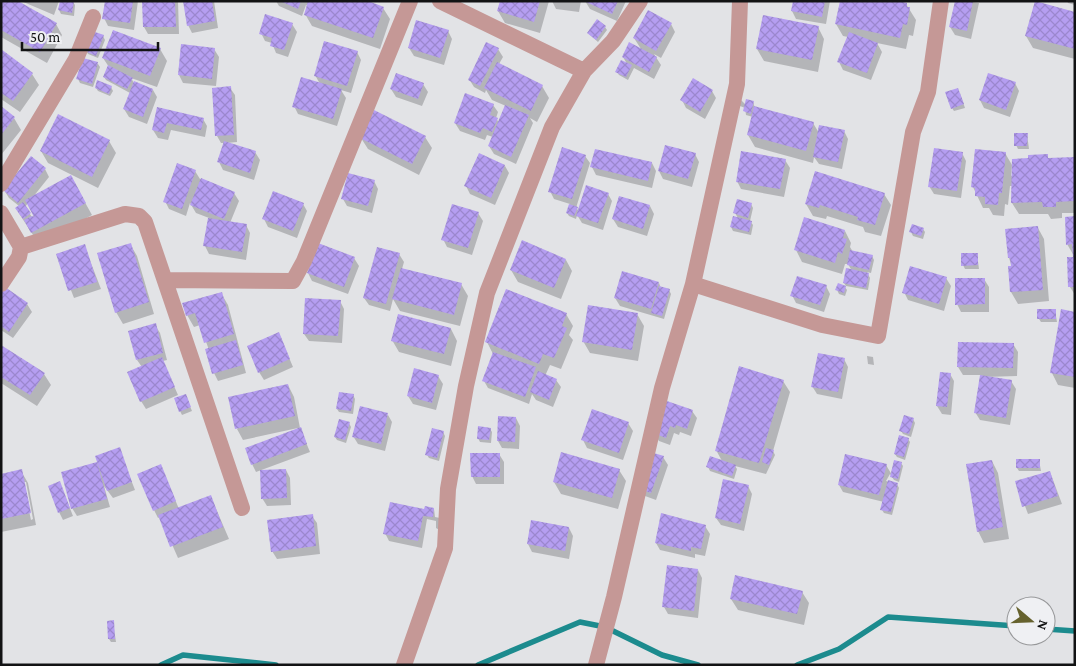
<svg xmlns="http://www.w3.org/2000/svg" width="1076" height="666" font-family="'Crimson Pro',serif">
	<defs>
		<pattern id="building-cross-hatch" width="8" height="8" patternUnits="userSpaceOnUse" patternTransform="scale(1.25)"><rect width="8" height="8" fill="#b59ef1"/><path d="M0 0l8 8M0 8l8-8" fill="none" stroke="#9b87ce"/></pattern>
	</defs>
	<rect width="100%" height="100%" fill="#e2e3e6"/>
	<path fill="#0003" fill-rule="evenodd" d="M 1,1 L 56,24 L 62,35 L 47,63 L 1,37 Z
		M 21,1 L 59,1 L 54,15 Z
		M 106,1 L 138,1 L 134,30 L 108,26 L 104,18 Z
		M 144,1 L 178,1 L 179,34 L 148,34 L 144,27 Z
		M 184,1 L 214,1 L 218,28 L 192,33 L 188,25 Z
		M 276,1 L 364,1 L 383,8 L 390,19 L 380,49 L 312,26 L 305,14 L 308,6 L 306,5 L 302,16 L 279,6 Z
		M 501,1 L 549,1 L 540,33 L 505,23 L 498,11 Z
		M 552,1 L 581,1 L 579,12 L 556,9 Z
		M 585,1 L 626,1 L 617,21 L 590,9 Z
		M 794,1 L 830,1 L 826,24 L 796,19 L 792,11 Z
		M 956,1 L 979,3 L 971,39 L 955,35 L 950,27 Z
		M 1067,1 L 1075,1 L 1075,5 L 1068,3 Z
		M 73,2 L 75,5 L 74,16 L 61,14 L 59,10 Z
		M 906,4 L 916,20 L 913,36 L 909,35 L 906,49 L 877,43 L 882,52 L 871,80 L 843,70 L 839,62 L 848,37 L 843,36 L 836,24 Z
		M 1075,13 L 1075,59 L 1033,48 L 1026,36 Z
		M 292,24 L 297,32 L 288,57 L 276,53 L 272,43 L 265,41 L 261,33 Z
		M 671,24 L 675,32 L 661,58 L 654,54 L 661,65 L 654,79 L 634,68 L 628,80 L 619,75 L 617,72 L 627,64 L 623,57 L 641,49 L 634,38 Z
		M 605,27 L 607,30 L 598,42 L 588,33 Z
		M 818,27 L 824,39 L 818,72 L 764,61 L 757,49 Z
		M 448,31 L 452,39 L 444,65 L 414,56 L 409,48 Z
		M 103,36 L 105,40 L 98,58 L 88,54 L 86,51 Z
		M 160,49 L 167,61 L 157,87 L 131,78 L 134,83 L 153,90 L 157,97 L 147,124 L 129,117 L 124,109 L 130,93 L 106,80 L 104,77 L 109,67 L 103,58 Z
		M 214,49 L 219,57 L 216,86 L 183,83 L 179,75 Z
		M 498,49 L 503,57 L 499,64 L 542,86 L 549,98 L 537,122 L 530,118 L 533,123 L 516,164 L 494,154 L 489,146 L 493,137 L 487,135 L 485,140 L 460,131 L 455,123 L 493,105 L 498,112 L 496,118 L 499,123 L 506,106 L 492,100 L 486,90 L 485,93 L 474,87 L 469,79 Z
		M 1,51 L 32,74 L 39,85 L 20,112 L 1,99 Z
		M 357,52 L 361,60 L 351,93 L 341,90 L 346,98 L 337,126 L 298,114 L 294,106 L 320,84 L 315,75 Z
		M 84,59 L 98,64 L 100,67 L 93,87 L 80,83 L 78,79 Z
		M 1015,83 L 1019,91 L 1010,117 L 984,108 L 980,100 Z
		M 423,84 L 428,92 L 422,106 L 396,97 L 391,89 Z
		M 111,87 L 113,91 L 110,96 L 98,91 L 96,88 Z
		M 230,88 L 235,95 L 237,142 L 227,143 L 255,152 L 260,160 L 254,180 L 223,170 L 219,162 L 225,143 L 221,143 L 217,136 Z
		M 712,91 L 716,98 L 705,119 L 686,108 L 682,100 Z
		M 960,93 L 965,108 L 954,111 L 952,108 Z
		M 740,99 L 746,105 L 753,102 L 755,108 L 813,123 L 819,133 L 844,131 L 848,139 L 842,169 L 819,164 L 814,157 L 813,163 L 755,147 L 748,135 L 753,117 L 746,115 L 745,108 L 740,106 Z
		M 1,108 L 14,118 L 21,130 L 1,155 Z
		M 158,109 L 203,119 L 207,126 L 205,137 L 171,130 L 168,140 L 158,138 L 153,130 Z
		M 1027,134 L 1029,149 L 1018,149 L 1016,145 Z
		M 425,137 L 432,148 L 419,175 L 368,149 L 361,138 Z
		M 109,141 L 116,153 L 98,188 L 48,163 L 41,151 Z
		M 962,153 L 966,161 L 961,198 L 934,194 L 929,186 Z
		M 1005,153 L 1012,165 L 1011,176 L 1047,156 L 1049,159 L 1075,158 L 1075,213 L 1062,213 L 1062,218 L 1051,219 L 1048,214 L 1019,214 L 1012,203 L 1012,186 L 1010,186 L 1008,205 L 1005,204 L 1004,216 L 993,215 L 989,208 L 983,208 L 973,187 Z
		M 695,154 L 699,162 L 692,187 L 663,179 L 659,171 Z
		M 585,156 L 590,163 L 576,208 L 579,211 L 608,194 L 612,201 L 603,230 L 582,223 L 577,215 L 576,219 L 569,216 L 567,213 L 570,204 L 554,199 L 550,191 Z
		M 785,160 L 790,168 L 784,197 L 741,189 L 737,181 Z
		M 652,163 L 656,171 L 652,188 L 596,175 L 592,167 Z
		M 505,166 L 509,173 L 495,205 L 470,194 L 466,186 Z
		M 45,169 L 49,177 L 33,197 L 77,188 L 92,215 L 39,244 L 18,212 L 19,206 L 9,198 L 4,190 ZM 28,203 L 34,216 L 32,217 L 25,207 Z
		M 195,171 L 200,179 L 234,193 L 239,201 L 230,223 L 246,225 L 250,233 L 246,260 L 209,254 L 205,246 L 209,218 L 196,213 L 190,203 L 186,216 L 169,209 L 165,201 Z
		M 374,181 L 378,189 L 372,213 L 347,206 L 343,199 Z
		M 884,194 L 891,205 L 881,236 L 865,232 L 863,227 L 827,216 L 826,219 L 813,216 L 806,204 Z
		M 303,204 L 307,211 L 297,238 L 268,227 L 264,219 Z
		M 751,204 L 753,208 L 750,221 L 753,225 L 751,235 L 733,231 L 731,227 L 738,218 L 735,213 Z
		M 650,206 L 654,214 L 647,236 L 618,227 L 613,219 Z
		M 478,213 L 483,221 L 472,255 L 447,247 L 443,239 Z
		M 1075,217 L 1075,295 L 1070,287 L 1074,256 L 1067,244 Z
		M 1038,228 L 1044,239 L 1049,301 L 1018,304 L 1011,292 L 1010,267 L 1012,267 L 1009,258 L 1007,230 Z
		M 923,229 L 925,232 L 923,239 L 913,236 L 911,232 Z
		M 845,231 L 851,243 L 850,247 L 853,252 L 872,256 L 874,260 L 871,273 L 867,272 L 870,278 L 868,290 L 846,286 L 844,283 L 852,271 L 848,264 L 845,264 L 842,274 L 802,262 L 796,250 Z
		M 130,244 L 137,256 L 154,314 L 123,324 L 116,312 Z
		M 84,245 L 101,289 L 74,298 L 57,254 Z
		M 399,254 L 404,262 L 402,269 L 461,284 L 468,296 L 460,326 L 400,311 L 393,299 L 390,311 L 369,305 L 364,298 Z
		M 977,254 L 979,269 L 965,269 L 963,265 Z
		M 354,258 L 359,266 L 348,294 L 312,281 L 308,273 Z
		M 566,260 L 572,271 L 561,299 L 518,282 L 511,270 Z
		M 946,278 L 951,286 L 944,311 L 908,300 L 904,292 Z
		M 984,279 L 989,287 L 989,312 L 961,312 L 957,304 Z
		M 659,283 L 661,288 L 669,290 L 671,294 L 664,319 L 620,306 L 615,298 Z
		M 826,286 L 830,294 L 824,312 L 796,303 L 792,295 Z
		M 845,287 L 847,290 L 845,296 L 839,294 L 837,290 Z
		M 6,289 L 27,304 L 32,312 L 13,338 L 1,330 L 1,295 Z
		M 221,293 L 228,305 L 246,373 L 218,381 L 214,373 L 209,350 L 200,325 L 194,327 L 187,315 Z
		M 340,301 L 344,309 L 342,343 L 309,341 L 304,334 Z
		M 1055,310 L 1057,322 L 1041,322 L 1039,319 Z
		M 1075,313 L 1075,388 L 1058,385 L 1052,373 Z
		M 566,314 L 573,326 L 569,335 L 573,340 L 561,369 L 550,365 L 545,376 L 556,380 L 561,387 L 553,407 L 536,400 L 532,394 L 529,404 L 488,388 L 484,381 L 493,354 L 487,342 Z
		M 637,314 L 644,326 L 638,361 L 590,353 L 583,341 Z
		M 155,325 L 160,333 L 167,360 L 163,361 L 178,395 L 146,409 L 141,401 L 142,367 L 137,360 Z
		M 451,329 L 457,341 L 451,366 L 399,352 L 392,340 Z
		M 282,341 L 293,367 L 264,380 L 259,372 Z
		M 959,343 L 1013,344 L 1018,352 L 1017,376 L 985,377 L 1011,381 L 1016,389 L 1010,425 L 980,420 L 975,412 L 981,375 L 963,375 L 958,367 Z
		M 1,346 L 44,374 L 51,385 L 37,406 L 1,383 Z
		M 867,356 L 873,357 L 874,365 L 868,364 Z
		M 844,359 L 848,367 L 842,399 L 817,394 L 812,386 Z
		M 950,374 L 954,381 L 951,415 L 942,414 L 937,406 Z
		M 438,376 L 443,384 L 436,410 L 413,404 L 408,396 Z
		M 783,381 L 790,392 L 773,451 L 775,455 L 766,474 L 735,466 L 737,469 L 734,479 L 710,471 L 708,467 L 722,461 L 716,450 Z
		M 288,385 L 294,397 L 300,428 L 310,452 L 256,472 L 252,464 L 298,428 L 243,440 L 237,429 Z
		M 353,395 L 355,399 L 353,414 L 339,412 L 337,409 Z
		M 187,399 L 192,411 L 182,415 L 180,411 Z
		M 692,411 L 697,418 L 691,436 L 680,432 L 679,435 L 674,433 L 670,445 L 659,441 L 654,433 Z
		M 388,415 L 392,422 L 385,451 L 358,444 L 353,436 Z
		M 516,418 L 520,426 L 519,449 L 502,448 L 498,441 Z
		M 913,419 L 915,423 L 911,437 L 903,434 L 901,431 Z
		M 349,423 L 351,427 L 346,443 L 337,440 L 335,437 Z
		M 628,423 L 633,431 L 623,460 L 587,448 L 583,440 Z
		M 490,429 L 492,432 L 491,443 L 480,442 L 478,438 Z
		M 443,432 L 445,436 L 439,461 L 429,458 L 427,455 Z
		M 908,439 L 910,442 L 905,460 L 897,457 L 895,454 Z
		M 119,449 L 135,490 L 113,498 L 104,486 L 110,507 L 77,516 L 72,508 L 63,473 L 99,463 Z
		M 499,454 L 504,462 L 504,484 L 476,484 L 472,476 Z
		M 663,457 L 668,465 L 656,500 L 645,496 L 640,489 Z
		M 1039,460 L 1041,471 L 1019,471 L 1017,468 Z
		M 992,461 L 998,473 L 1009,539 L 984,543 L 978,531 Z
		M 901,463 L 903,466 L 899,482 L 894,480 L 890,474 L 886,481 L 897,484 L 899,488 L 892,515 L 884,513 L 882,510 L 884,502 L 843,492 L 839,485 L 886,465 L 892,475 Z
		M 286,470 L 290,478 L 291,505 L 267,506 L 262,498 Z
		M 619,470 L 626,481 L 618,509 L 561,494 L 554,482 Z
		M 21,471 L 28,483 L 36,525 L 1,532 L 1,475 ZM 23,482 L 26,482 L 33,519 L 31,520 Z
		M 1050,472 L 1062,504 L 1028,514 L 1016,482 Z
		M 164,473 L 179,509 L 211,497 L 229,539 L 178,558 L 160,517 L 158,518 L 154,510 Z
		M 60,483 L 73,516 L 63,520 L 59,512 Z
		M 748,486 L 752,494 L 744,531 L 721,525 L 716,518 Z
		M 434,509 L 435,517 L 440,518 L 441,531 L 436,528 L 436,521 L 427,519 L 422,548 L 389,541 L 385,533 L 423,510 Z
		M 312,516 L 317,523 L 320,554 L 277,559 L 272,551 Z
		M 705,526 L 710,534 L 705,556 L 695,554 L 695,558 L 660,550 L 656,543 Z
		M 569,528 L 573,536 L 569,559 L 532,552 L 528,544 Z
		M 698,570 L 702,578 L 698,618 L 668,614 L 664,607 Z
		M 802,592 L 809,603 L 804,625 L 738,610 L 731,599 Z
		M 113,622 L 116,642 L 111,642 L 109,639 Z"/>
	<g fill="none" stroke-linecap="round" stroke-linejoin="round">
		<path stroke="#1c8b8e" stroke-width="5.5" d="M 1046,629 L 1075,631
			M 161,665 L 183,655 L 276,665
			M 478,665 L 580,622 L 605,627 L 662,655 L 698,665
			M 797,665 L 839,649 L 888,617 L 1016,626"/>
	</g>
	<path fill="url(#building-cross-hatch)" d="M 1,1 L 18,1 L 57,23 L 40,52 L 1,30 Z
		M 60,1 L 74,1 L 72,13 L 58,10 Z
		M 105,1 L 133,1 L 130,23 L 102,19 Z
		M 142,1 L 175,1 L 176,27 L 143,27 Z
		M 183,1 L 212,1 L 215,21 L 187,26 Z
		M 280,1 L 301,1 L 298,9 Z
		M 308,1 L 368,1 L 384,7 L 373,38 L 304,15 Z
		M 500,1 L 540,1 L 534,22 L 497,11 Z
		M 584,1 L 618,1 L 612,14 Z
		M 793,1 L 825,1 L 822,17 L 791,11 Z
		M 840,1 L 899,1 L 907,3 L 907,7 L 910,7 L 907,25 L 903,24 L 900,38 L 835,24 Z
		M 955,1 L 973,1 L 967,31 L 949,27 Z
		M 1035,1 L 1075,12 L 1075,49 L 1025,36 Z
		M 648,10 L 672,23 L 656,51 L 633,38 Z
		M 265,14 L 293,23 L 284,50 L 270,46 L 272,38 L 259,34 Z
		M 763,15 L 819,26 L 812,60 L 756,49 Z
		M 597,19 L 606,26 L 596,40 L 587,33 Z
		M 416,20 L 449,30 L 440,58 L 408,48 Z
		M 113,30 L 161,48 L 150,76 L 102,58 Z
		M 92,31 L 104,35 L 96,56 L 85,51 Z
		M 849,32 L 878,43 L 867,73 L 837,62 Z
		M 324,41 L 358,51 L 347,86 L 314,76 Z
		M 486,42 L 499,48 L 480,86 L 468,80 Z
		M 629,42 L 657,57 L 649,72 L 622,57 Z
		M 181,44 L 215,48 L 212,79 L 178,75 Z
		M 1,49 L 33,73 L 13,101 L 1,93 Z
		M 83,58 L 98,62 L 92,84 L 76,79 Z
		M 621,60 L 632,65 L 626,77 L 615,72 Z
		M 497,62 L 543,85 L 531,111 L 484,88 Z
		M 108,65 L 133,78 L 127,89 L 103,77 Z
		M 396,73 L 424,83 L 418,99 L 390,89 Z
		M 988,73 L 1016,82 L 1006,110 L 979,100 Z
		M 301,77 L 342,89 L 333,119 L 292,107 Z
		M 693,78 L 713,90 L 700,112 L 680,100 Z
		M 97,80 L 112,86 L 109,94 L 95,88 Z
		M 134,81 L 153,89 L 143,117 L 123,109 Z
		M 231,86 L 234,135 L 215,136 L 212,88 Z
		M 958,88 L 964,104 L 951,109 L 945,92 Z
		M 465,93 L 494,104 L 490,115 L 498,118 L 492,132 L 483,128 L 480,133 L 454,123 Z
		M 746,99 L 754,101 L 751,114 L 743,111 Z
		M 505,105 L 529,115 L 511,157 L 488,146 Z
		M 1,106 L 15,117 L 1,135 Z
		M 754,106 L 814,122 L 806,151 L 747,135 Z
		M 157,107 L 204,118 L 201,130 L 167,123 L 164,133 L 152,130 Z
		M 374,110 L 426,136 L 412,164 L 360,138 Z
		M 58,114 L 110,140 L 92,177 L 40,151 Z
		M 819,125 L 845,130 L 838,162 L 813,157 Z
		M 1014,133 L 1028,133 L 1027,146 L 1014,146 Z
		M 224,141 L 256,151 L 250,173 L 217,162 Z
		M 665,145 L 696,153 L 688,179 L 658,171 Z
		M 562,147 L 586,155 L 572,199 L 548,192 Z
		M 934,148 L 963,152 L 957,191 L 928,187 Z
		M 595,149 L 652,162 L 648,181 L 590,167 Z
		M 975,149 L 1006,152 L 1002,193 L 999,193 L 998,205 L 985,204 L 985,197 L 975,196 L 975,188 L 971,187 Z
		M 741,151 L 786,159 L 780,189 L 736,182 Z
		M 479,153 L 505,165 L 491,198 L 464,186 Z
		M 1048,154 L 1048,158 L 1075,157 L 1074,201 L 1056,202 L 1056,207 L 1043,207 L 1042,202 L 1011,203 L 1012,159 L 1028,158 L 1028,155 Z
		M 31,156 L 46,168 L 18,203 L 3,190 Z
		M 177,163 L 196,170 L 182,209 L 163,202 Z
		M 815,171 L 885,193 L 875,225 L 857,220 L 858,217 L 820,205 L 819,208 L 805,204 Z
		M 348,173 L 375,180 L 368,206 L 341,199 Z
		M 71,175 L 86,203 L 31,233 L 24,220 L 32,216 L 34,217 L 25,200 Z
		M 201,178 L 235,192 L 224,219 L 190,205 Z
		M 586,185 L 609,193 L 598,223 L 576,216 Z
		M 273,191 L 304,203 L 293,231 L 262,219 Z
		M 619,196 L 650,205 L 643,229 L 612,219 Z
		M 737,199 L 752,203 L 748,218 L 733,213 Z
		M 23,202 L 31,213 L 23,219 L 15,208 Z
		M 452,204 L 479,212 L 468,248 L 441,240 Z
		M 569,204 L 578,207 L 574,216 L 566,213 Z
		M 733,216 L 752,221 L 749,232 L 730,227 Z
		M 1075,216 L 1075,287 L 1068,287 L 1067,257 L 1073,257 L 1072,244 L 1066,245 L 1065,217 Z
		M 804,217 L 845,230 L 843,238 L 847,239 L 842,254 L 838,252 L 835,263 L 794,250 Z
		M 208,218 L 247,224 L 242,252 L 203,246 Z
		M 912,224 L 924,228 L 921,236 L 909,232 Z
		M 1038,226 L 1043,290 L 1010,292 L 1008,266 L 1011,266 L 1010,258 L 1008,258 L 1005,229 Z
		M 522,240 L 566,259 L 554,288 L 510,270 Z
		M 131,243 L 149,302 L 115,313 L 97,253 Z
		M 318,243 L 355,257 L 344,287 L 307,273 Z
		M 85,244 L 97,282 L 68,291 L 56,254 Z
		M 377,247 L 400,253 L 386,304 L 363,298 Z
		M 850,250 L 873,255 L 869,270 L 847,265 Z
		M 961,253 L 978,253 L 978,265 L 961,266 Z
		M 910,266 L 947,277 L 939,304 L 902,293 Z
		M 401,268 L 462,283 L 454,315 L 392,299 Z
		M 846,268 L 869,273 L 866,288 L 843,283 Z
		M 622,271 L 659,282 L 651,309 L 614,298 Z
		M 797,276 L 827,285 L 820,305 L 790,296 Z
		M 955,278 L 985,278 L 985,304 L 955,305 Z
		M 838,283 L 846,286 L 844,293 L 835,290 Z
		M 659,286 L 670,289 L 662,316 L 651,313 Z
		M 5,287 L 28,303 L 9,332 L 1,326 L 1,293 Z
		M 506,289 L 567,313 L 562,326 L 567,328 L 554,358 L 543,354 L 539,364 L 485,342 Z
		M 222,292 L 234,334 L 204,343 L 195,313 L 186,316 L 182,303 Z
		M 305,298 L 341,300 L 338,336 L 303,334 Z
		M 588,305 L 638,313 L 632,350 L 582,342 Z
		M 1037,309 L 1056,309 L 1056,319 L 1037,319 Z
		M 1061,309 L 1075,312 L 1075,377 L 1050,373 Z
		M 398,314 L 451,328 L 444,354 L 391,341 Z
		M 156,323 L 163,353 L 136,360 L 128,331 Z
		M 279,332 L 290,359 L 258,373 L 247,346 Z
		M 236,340 L 243,365 L 212,374 L 205,349 Z
		M 958,342 L 1014,343 L 1013,368 L 957,367 Z
		M 1,345 L 45,373 L 30,395 L 1,377 Z
		M 493,352 L 536,367 L 525,397 L 482,381 Z
		M 818,353 L 845,358 L 838,392 L 811,387 Z
		M 162,357 L 175,387 L 140,402 L 127,372 Z
		M 739,366 L 784,380 L 759,463 L 715,451 Z
		M 414,368 L 439,375 L 432,403 L 407,396 Z
		M 538,371 L 557,379 L 549,400 L 530,392 Z
		M 940,372 L 951,373 L 947,407 L 936,406 Z
		M 980,375 L 1012,380 L 1006,418 L 974,413 Z
		M 288,384 L 295,416 L 235,429 L 228,397 Z
		M 339,392 L 354,394 L 351,411 L 336,409 Z
		M 186,394 L 191,407 L 179,412 L 174,398 Z
		M 664,400 L 693,410 L 687,429 L 676,425 L 675,428 L 670,426 L 666,438 L 653,433 Z
		M 360,406 L 388,413 L 381,444 L 352,437 Z
		M 592,409 L 629,422 L 619,453 L 581,440 Z
		M 904,415 L 914,418 L 909,434 L 899,431 Z
		M 498,416 L 516,417 L 515,442 L 497,441 Z
		M 339,419 L 350,422 L 345,440 L 334,437 Z
		M 478,426 L 491,428 L 489,440 L 477,439 Z
		M 301,427 L 307,444 L 251,465 L 245,448 Z
		M 432,428 L 444,431 L 437,458 L 425,455 Z
		M 899,435 L 909,438 L 904,457 L 894,454 Z
		M 120,447 L 132,482 L 107,491 L 95,456 Z
		M 766,448 L 774,450 L 769,465 L 762,462 Z
		M 561,452 L 620,469 L 612,498 L 553,482 Z
		M 650,452 L 664,456 L 651,493 L 639,489 Z
		M 470,453 L 500,453 L 500,477 L 471,477 Z
		M 845,454 L 887,464 L 879,495 L 838,485 Z
		M 710,456 L 736,465 L 732,476 L 706,467 Z
		M 1016,459 L 1040,459 L 1040,468 L 1016,468 Z
		M 894,460 L 902,462 L 898,479 L 890,477 Z
		M 992,460 L 1003,527 L 977,532 L 966,464 Z
		M 97,462 L 107,499 L 71,509 L 61,472 Z
		M 161,464 L 176,501 L 153,511 L 137,474 Z
		M 22,469 L 31,513 L 1,519 L 1,474 Z
		M 286,469 L 287,498 L 261,499 L 260,470 Z
		M 1050,471 L 1058,496 L 1022,507 L 1015,481 Z
		M 723,479 L 749,485 L 740,524 L 715,518 Z
		M 888,480 L 898,483 L 891,512 L 880,510 Z
		M 60,481 L 70,508 L 58,513 L 48,486 Z
		M 211,495 L 223,527 L 170,547 L 158,515 Z
		M 390,502 L 424,509 L 425,506 L 434,508 L 433,517 L 423,516 L 418,541 L 383,534 Z
		M 661,513 L 706,525 L 701,549 L 691,547 L 691,551 L 655,543 Z
		M 313,514 L 316,546 L 271,552 L 267,520 Z
		M 531,520 L 569,527 L 565,551 L 527,544 Z
		M 667,565 L 698,569 L 694,611 L 662,607 Z
		M 735,575 L 803,591 L 797,614 L 730,599 Z
		M 114,620 L 115,639 L 108,639 L 107,621 Z"/>
	<g fill="none" stroke-linecap="round" stroke-linejoin="round">
		<path stroke="#c59896" stroke-width="16" d="M 440,1 L 584,71
			M 1,184 L 76,59 L 93,17
			M 1,213 L 21,247 L 19,257 L 1,284
			M 21,247 L 125,214 L 139,216 L 145,222 L 242,508
			M 166,280 L 293,281 L 304,261 L 410,1
			M 693,284 L 822,325 L 878,336 L 913,132 L 928,92 L 941,1
			M 404,665 L 445,548 L 448,489 L 466,386 L 487,293 L 552,127 L 584,71 L 613,41 L 640,1
			M 596,665 L 614,597 L 662,388 L 693,284 L 737,84 L 740,1"/>
	</g>
	<rect width="1076" height="666" fill="none" stroke="#121314" stroke-width="5"/>
	<g transform="translate(1031 621) rotate(109)"><circle r="24" fill="#eff0f3" stroke="#97989a"/>
	<path d="M0-4L9 19L0 12L-9 19Z" fill="#66622e"/>
	<text y="-8" font-size="14" font-weight="bold" text-anchor="middle" fill="#121314">N</text>
	</g>
	<path d="M22 42v8h136v-8" fill="none" stroke="#121314" stroke-width="2.5"/>
	<text x="30" y="42" font-size="15" fill="#121314" stroke="#eff0f3" stroke-width="4" paint-order="stroke">50 m</text>
</svg>
